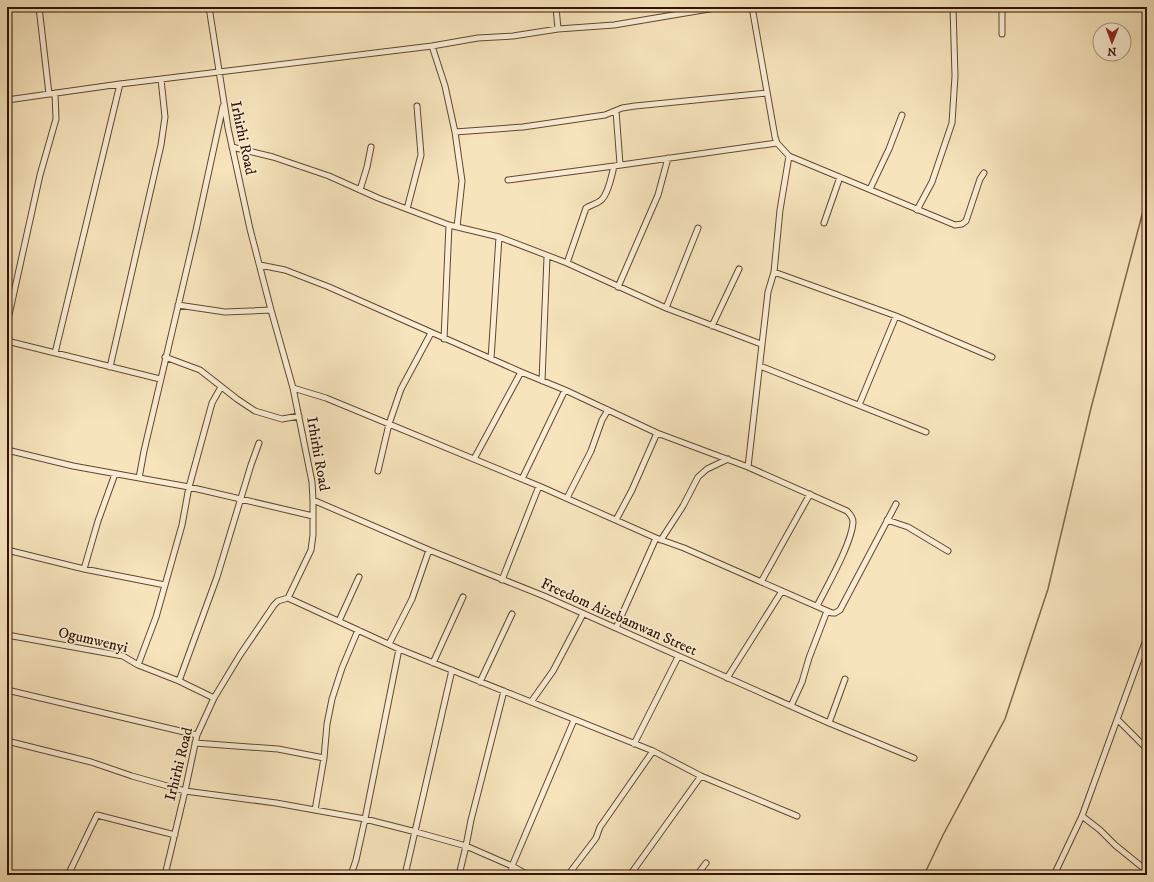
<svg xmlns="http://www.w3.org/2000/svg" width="1154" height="882" font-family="'IM FELL DW Pica',serif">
	<rect width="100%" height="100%" fill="#f7e4bd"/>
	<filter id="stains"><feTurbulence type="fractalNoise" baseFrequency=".005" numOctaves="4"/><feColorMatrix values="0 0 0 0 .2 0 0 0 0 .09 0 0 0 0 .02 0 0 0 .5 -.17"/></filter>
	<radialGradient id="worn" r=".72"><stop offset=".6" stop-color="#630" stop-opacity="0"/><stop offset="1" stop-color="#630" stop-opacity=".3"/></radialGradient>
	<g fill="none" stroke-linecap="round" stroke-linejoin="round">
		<path stroke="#80664b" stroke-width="1.5" d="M 924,875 L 943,835 L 1005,719 L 1048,589 L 1091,408 L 1147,196"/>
		<defs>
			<path id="minor" d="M 39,7 L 49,94
				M 556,7 L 558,29
				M 703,7 L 703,10 L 715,8 L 751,7
				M 1002,7 L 1002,34
				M 432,46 L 445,86 L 455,132 L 462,181 L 457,227
				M 7,100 L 120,84 L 432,46 L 478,38 L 513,36 L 558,29 L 614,25 L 703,10
				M 616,111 L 620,164
				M 455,132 L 523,127 L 605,115 L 622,108 L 635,106 L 767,93
				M 232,147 L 273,157 L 329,176 L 378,198 L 449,225 L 499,237 L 567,263 L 666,308 L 761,344
				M 789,156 L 955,225 L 962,224 L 966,221 L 980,179 L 984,173
				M 508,180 L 614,166
				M 870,189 L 889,149 L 902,115
				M 360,190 L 367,167 L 371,147
				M 407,209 L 421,155 L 417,106
				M 917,210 L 932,182 L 952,123 L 955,76 L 953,7
				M 824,223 L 840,177
				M 567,263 L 586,208 C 591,205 596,204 600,201 C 608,196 612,174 614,166 L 777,143
				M 260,265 L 285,270 L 329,287 L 521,372 L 565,390 L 657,433 L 748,467 L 847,511 C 850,514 853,517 853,522 C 852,543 827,586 817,606
				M 774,272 L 896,316 L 992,357
				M 618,287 L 658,195 L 668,158
				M 178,305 L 225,312 L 271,310
				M 666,308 L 698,228
				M 7,324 L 40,175 L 56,119 L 55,93
				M 712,326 L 739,269
				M 444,339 L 449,225
				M 7,341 L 160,379
				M 55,353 L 120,84
				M 165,357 L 200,370 L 237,399 L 255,411 L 282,419 L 299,416
				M 491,359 L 499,237
				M 760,366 L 926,432
				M 110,367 L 161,145 L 165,117 L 161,79
				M 542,381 L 547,257
				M 293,388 L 326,398 L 539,486 L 656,538 L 684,548 L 832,613 L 835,613 L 840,610 L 896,504
				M 859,405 L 896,316
				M 7,450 L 73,466 L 189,487 L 313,516
				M 474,459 L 521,372
				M 748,467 L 768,292 L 774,272 L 780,210 L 789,156 L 777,143 L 775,137 L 752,7
				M 378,471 L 389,424 L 401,389 L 431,333
				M 139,478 L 144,451 L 196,230 L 223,106
				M 522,479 L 565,390
				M 567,498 L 591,451 L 602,420 L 608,410
				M 313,500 L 429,550 L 544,596 L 829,723 L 914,758
				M 616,520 L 632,490 L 657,433
				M 887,520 L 908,527 L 948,551
				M 661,540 L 683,506 L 698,477 L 707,469 L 728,459
				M 7,550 L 84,569 L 165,585
				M 84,569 L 98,521 L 115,474
				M 502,580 L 539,486
				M 761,582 L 810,494
				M 288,598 L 399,649 L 653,751 L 701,776 L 797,816
				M 339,621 L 359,577
				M 616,628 L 656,538
				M 7,635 L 123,656 L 138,665 L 179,681 L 214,698
				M 389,644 L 412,599 L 429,550
				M 433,663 L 463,597
				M 138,665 L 156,617 L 182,525 L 189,487 L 212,403 L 221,387
				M 727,678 L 782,591
				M 179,681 L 217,577 L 251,465 L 259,443
				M 480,682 L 512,614
				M 7,690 L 197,735
				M 531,702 L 553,671 L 583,614
				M 791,706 L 802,682 L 809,658 L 827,611
				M 1118,720 L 1147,749
				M 829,723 L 845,679
				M 7,741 L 91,762 L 132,776 L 185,791 L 276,803 L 365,819 L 416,832 L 466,846 L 512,866 L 528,875
				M 195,743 L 278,749 L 324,758
				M 634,744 L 678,657
				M 315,810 L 324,758 L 327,724 L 332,699 L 342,668 L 358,630
				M 1082,816 L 1100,830 L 1115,845 L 1147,871
				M 68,875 L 97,815 L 175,835
				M 165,875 L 185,791 L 197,735 L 214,698 L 240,655 L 274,605 L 278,601 L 288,598 L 311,550 L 313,535 L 313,500 L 312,482 L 293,388 L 271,310 L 250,229 L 228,128 L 209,7
				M 351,875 L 356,860 L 365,819 L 399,649
				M 405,875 L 452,670
				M 459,875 L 466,846 L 471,820 L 504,691
				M 511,875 L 512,866 L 574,720
				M 568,875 L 596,838 L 600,827 L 653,751
				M 630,875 L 701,776
				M 697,875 L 706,863
				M 1054,875 L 1082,816 L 1147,637"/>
		</defs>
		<use href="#minor" stroke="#62472f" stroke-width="7"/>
		<use href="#minor" stroke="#faedd4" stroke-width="5"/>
	</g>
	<g text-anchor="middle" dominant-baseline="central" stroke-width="3.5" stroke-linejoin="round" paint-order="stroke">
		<g font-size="15" fill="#311300" stroke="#faedd4">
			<text transform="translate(243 138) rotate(78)">Irhirhi Road</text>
			<text transform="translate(318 454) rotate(80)">Irhirhi Road</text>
			<text transform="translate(619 617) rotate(24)">Freedom Aizebamwan Street</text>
			<text transform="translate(93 640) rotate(13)">Ogumwenyi</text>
			<text transform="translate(179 764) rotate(-76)">Irhirhi Road</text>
		</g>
	</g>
	<rect width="1154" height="882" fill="none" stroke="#f7e4bd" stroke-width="24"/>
	<rect x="8" y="8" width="1138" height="866" fill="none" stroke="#311300" stroke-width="2"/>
	<rect x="12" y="12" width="1130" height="858" fill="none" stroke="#311300"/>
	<g transform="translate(1112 42) rotate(181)"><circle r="19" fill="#faedd4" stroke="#aa967f"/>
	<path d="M0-3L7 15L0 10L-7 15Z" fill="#8f2418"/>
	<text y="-6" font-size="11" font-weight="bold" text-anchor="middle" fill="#311300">N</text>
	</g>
	<rect width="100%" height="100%" filter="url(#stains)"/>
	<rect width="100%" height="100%" fill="url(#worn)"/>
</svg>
